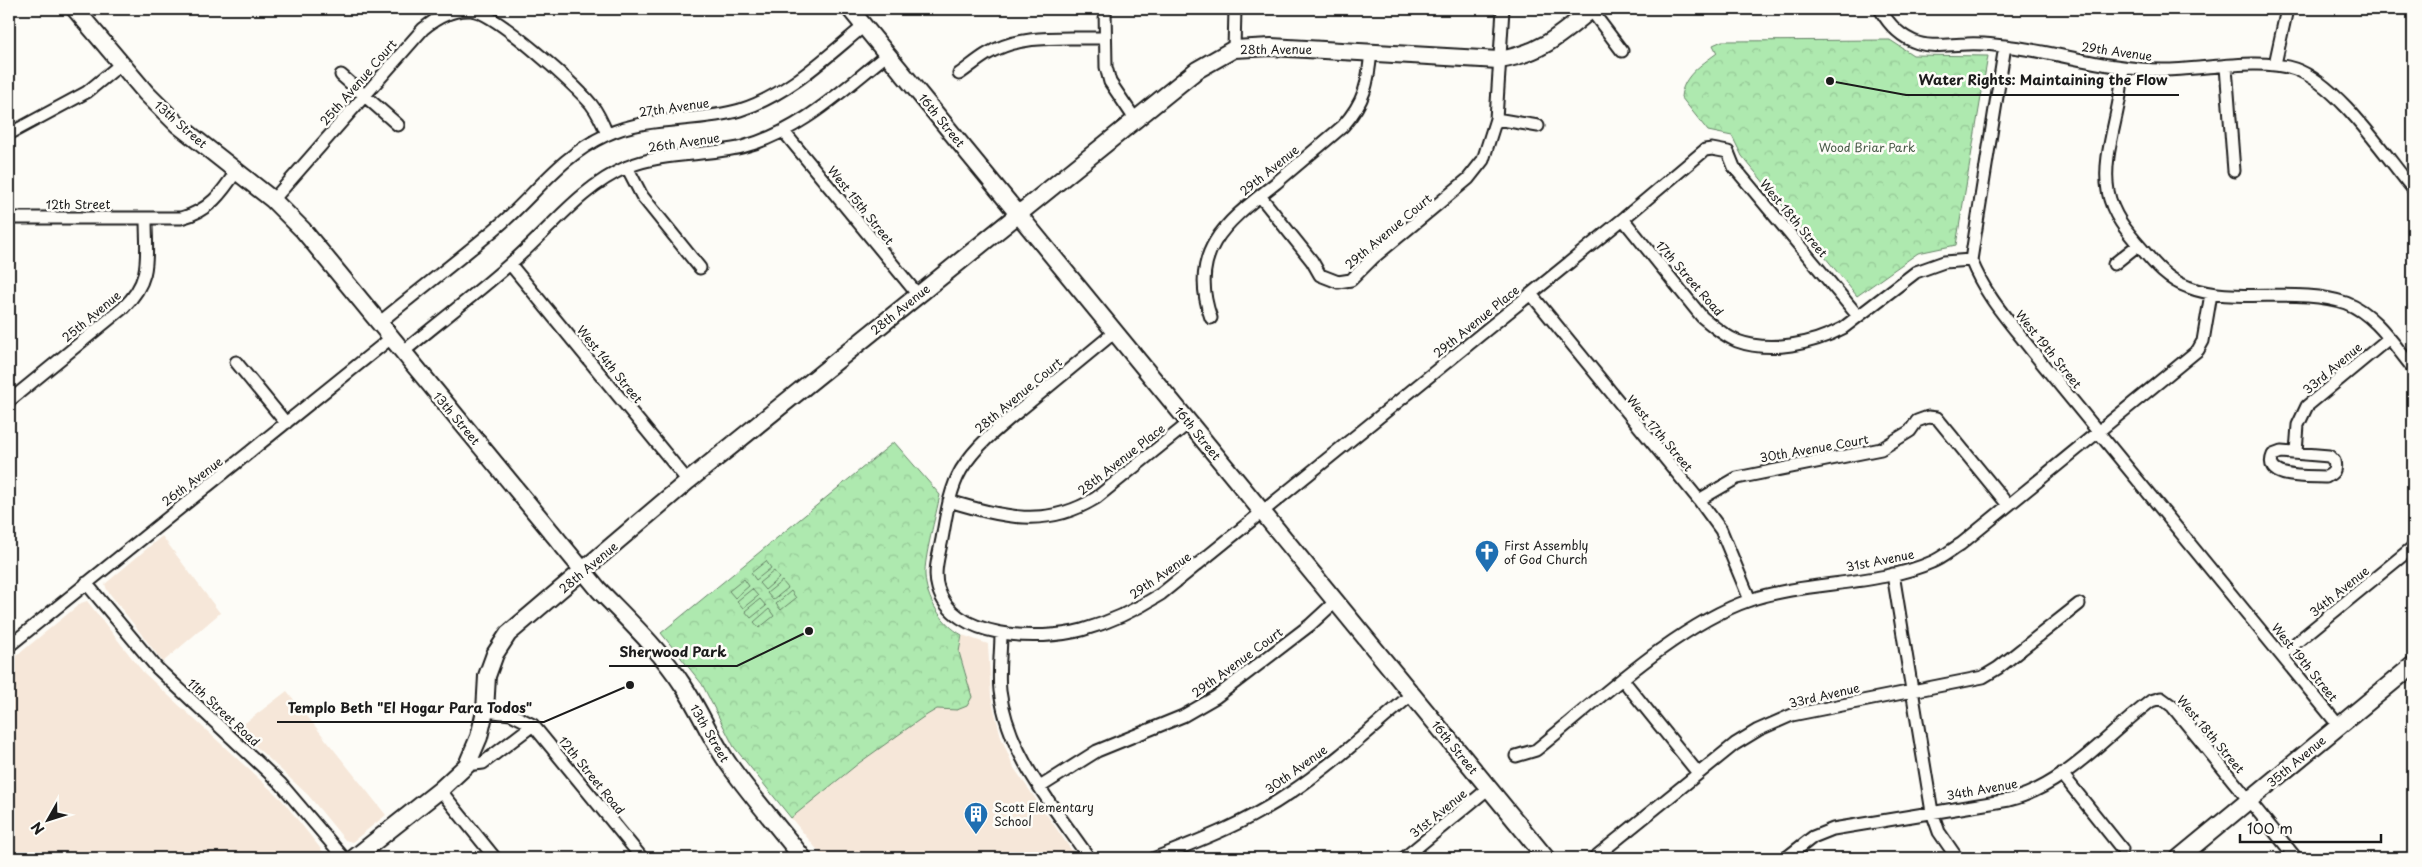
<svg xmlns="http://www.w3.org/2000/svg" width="2422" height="867" font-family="'Playpen Sans',sans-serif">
	<defs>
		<pattern id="park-crowns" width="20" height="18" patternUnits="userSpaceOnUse" patternTransform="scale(1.25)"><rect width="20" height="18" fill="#aee9af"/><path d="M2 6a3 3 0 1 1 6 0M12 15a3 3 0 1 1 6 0" fill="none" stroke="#95c796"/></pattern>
	</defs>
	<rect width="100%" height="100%" fill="#fdfcf7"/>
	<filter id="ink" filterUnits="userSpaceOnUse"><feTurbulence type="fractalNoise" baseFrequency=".02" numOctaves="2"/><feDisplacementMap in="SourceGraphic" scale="10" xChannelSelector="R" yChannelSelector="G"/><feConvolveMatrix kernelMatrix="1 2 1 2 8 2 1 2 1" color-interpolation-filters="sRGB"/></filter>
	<g filter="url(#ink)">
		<path fill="#f6e7d9" d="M 162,536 L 220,613 L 163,662 L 107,590 L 105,584 Z
			M 87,601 L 143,672 L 282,800 L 324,853 L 325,858 L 9,858 L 9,662 L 81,603 Z
			M 962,635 L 988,644 L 991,697 L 1001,737 L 1014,768 L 1077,858 L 824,858 L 791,818 L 859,763 L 922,718 L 937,709 L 957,710 L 966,674 L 959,652 Z
			M 287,691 L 386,815 L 352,842 L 345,840 L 308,795 L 237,729 Z"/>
		<path fill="url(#park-crowns)" stroke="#658266" d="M 1890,40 L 1913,55 L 1988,56 L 1956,245 L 1918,253 L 1857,296 L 1742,156 L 1732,136 L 1708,131 L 1681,97 C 1683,76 1701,65 1717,53 L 1713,45 L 1722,41 Z
			M 894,442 L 940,495 C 936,515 924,558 925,575 C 926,599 942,624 962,635 L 959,652 L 972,697 L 967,706 L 957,710 L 937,709 L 922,718 L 859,763 L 791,818 L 734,747 L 702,684 L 661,633 Z"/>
		<path fill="#aee9af" stroke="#658266" d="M 766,561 L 771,568 L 756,580 L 751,573 Z
			M 774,571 L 779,578 L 765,590 L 759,583 Z
			M 744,579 L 749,586 L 735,598 L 729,591 Z
			M 782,581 L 788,588 L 773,600 L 767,593 Z
			M 752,589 L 758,596 L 743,608 L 737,601 Z
			M 791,591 L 796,598 L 781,610 L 776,604 Z
			M 760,599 L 766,606 L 751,618 L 745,611 Z
			M 769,609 L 774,616 L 759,628 L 754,622 Z"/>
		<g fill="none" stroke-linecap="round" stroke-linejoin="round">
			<defs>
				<path id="street" d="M 1105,9 L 1106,67 L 1110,82 L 1135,119
					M 1880,9 C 1889,25 1900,37 1918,43 C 1934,48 1951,44 1967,44 C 1980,43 1993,45 2005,46 C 2058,52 2109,70 2163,70 C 2202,70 2259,57 2295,69 C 2338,84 2384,154 2413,189
					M 1591,10 L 1622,51
					M 2005,46 L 1971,260 C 1986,297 2008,320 2032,351 L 2339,726
					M 1234,49 L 1235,9
					M 2275,64 L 2287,9
					M 2122,67 C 2124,107 2101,151 2108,191 C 2112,214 2127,232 2142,249 C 2155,265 2168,280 2188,287 C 2232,305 2298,286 2346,303 C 2375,314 2394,345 2413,368
					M 2226,67 L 2234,171
					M 959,74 C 968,68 977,60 987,54 C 1022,33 1065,39 1104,38
					M 341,75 L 398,125
					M 1496,119 L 1538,126
					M 784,132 L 918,295
					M 9,134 L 87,92 L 121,64
					M 627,167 L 642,196 L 700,268
					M 1260,196 L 1312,261 L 1320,275 L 1338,282 L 1351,280 L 1373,258 L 1468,179 L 1483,160 L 1496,119 L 1503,9
					M 273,200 L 423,29 C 437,17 452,9 471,10 C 495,12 574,84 591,104 C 598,113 603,124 607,134
					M 9,218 L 181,218 C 209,211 222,193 237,170
					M 1623,219 L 1702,317 C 1713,326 1724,336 1737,341 C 1770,353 1813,344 1843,328 L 1916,272 L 1944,262 L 1971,260
					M 510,264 L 688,481
					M 2114,264 L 2138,245
					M 1531,294 L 1699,500 L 1721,530 L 1750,600
					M 1211,318 C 1187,250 1228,221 1276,183 C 1298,164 1321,145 1343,126 C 1365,101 1368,84 1371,51
					M 379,323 C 420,289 463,257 503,222 C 538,191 561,156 606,135 C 648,115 696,123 740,110 C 788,95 826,57 864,26
					M 1116,331 C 1087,355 1059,378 1031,401 C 1006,422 978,442 961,470 C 949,491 946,517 942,539 C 939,555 933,572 938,588 C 953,640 1040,641 1082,630 C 1111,622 1136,610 1161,594 L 1623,219 L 1705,150 L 1712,149 L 1728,152 L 1734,167 L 1858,316
					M 403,352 C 439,322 476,294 511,263 C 550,230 579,188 627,167 C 663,152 705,156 742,147 C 800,132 842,90 888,54
					M 236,362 L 286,423
					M 9,401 L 123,308 C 153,279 146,257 146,218
					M 2281,452 L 2329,456 L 2334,461 C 2336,470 2334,473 2326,477 C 2310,476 2262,480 2273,455 Z
					M 2296,452 L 2298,425 L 2307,406 L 2388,339
					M 1699,500 L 1737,478 L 1881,449 L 1910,431 L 1917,421 L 1928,417 L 1937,418 L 2008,505
					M 949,501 C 1003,517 1046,529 1096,498 L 1190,422
					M 1893,574 L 1932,812 L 1939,832 L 1957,858
					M 86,583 L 157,668 L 281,784 L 344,858
					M 1001,633 C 1001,652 998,672 1000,691 C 1008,755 1054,807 1089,858
					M 9,646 L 391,338
					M 2281,655 L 2413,547
					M 1623,680 L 1698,773
					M 485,711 L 511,714 L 533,725 L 642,858
					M 1516,756 L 1536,750 C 1597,701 1677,625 1750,600 C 1806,581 1879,586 1932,562 C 1942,558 1951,550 1961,544 L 2198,350 L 2203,341 L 2211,294
					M 467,765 L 483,763 L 533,725
					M 2062,774 L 2122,849
					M 1040,787 L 1097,751 L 1183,716 L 1216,697 L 1310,625 L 1336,601
					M 440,790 L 495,858
					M 1155,858 C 1201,840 1248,822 1290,793 C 1333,764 1372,728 1412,694
					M 1404,858 L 1489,788
					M 1594,858 L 1735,744 L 1758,730 L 1792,715 L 1983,677 L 1998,668 L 2079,604
					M 1786,858 L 1813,837 L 1833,829 L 2009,800 C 2065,786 2106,735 2151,701 L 2161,698 L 2172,706 L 2296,858"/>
				<path id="secondary" d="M 75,9 L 146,93 L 178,125 L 273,200 L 303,230 L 599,590 C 629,621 661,651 684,687 C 701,713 712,741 730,766 C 753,798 779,828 803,858
					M 850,9 L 1546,858
					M 354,858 L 440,790 L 467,765 L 479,737 L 485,711 L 487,676 L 495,654 L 508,634 L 688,481 L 1197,70 L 1234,49 L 1271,47 L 1499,60 C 1542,53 1560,35 1592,9
					M 2179,858 L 2413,665"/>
			</defs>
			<use href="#street" stroke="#1c1c1c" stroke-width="15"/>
			<use href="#secondary" stroke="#1c1c1c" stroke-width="20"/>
			<use href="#street" stroke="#fdfcf7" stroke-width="11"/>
			<use href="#secondary" stroke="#fdfcf7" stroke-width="16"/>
		</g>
	</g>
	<defs>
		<symbol id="church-pin" viewBox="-11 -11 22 30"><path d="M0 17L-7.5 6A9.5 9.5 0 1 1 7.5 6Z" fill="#1f6fb2" stroke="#fdfcf7"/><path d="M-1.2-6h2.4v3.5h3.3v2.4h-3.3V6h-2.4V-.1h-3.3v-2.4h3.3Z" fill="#fff"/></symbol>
		<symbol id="building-pin" viewBox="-11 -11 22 30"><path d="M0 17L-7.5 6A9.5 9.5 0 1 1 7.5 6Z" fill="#1f6fb2" stroke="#fdfcf7"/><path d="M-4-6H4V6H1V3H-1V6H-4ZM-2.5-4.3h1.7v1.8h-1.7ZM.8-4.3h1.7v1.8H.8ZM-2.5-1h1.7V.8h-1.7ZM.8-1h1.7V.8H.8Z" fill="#fff"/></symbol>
	</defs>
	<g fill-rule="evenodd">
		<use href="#church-pin" x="1473" y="538" width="28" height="38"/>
		<use href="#building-pin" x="962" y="800" width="28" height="38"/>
	</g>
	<g text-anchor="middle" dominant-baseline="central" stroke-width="5" stroke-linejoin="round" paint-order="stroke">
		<g font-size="12" fill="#1c1c1c" stroke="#fdfcf7">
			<text x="1276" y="49">28th Avenue</text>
			<text transform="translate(2117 51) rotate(8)">29th Avenue</text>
			<text transform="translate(358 82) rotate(-49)">25th Avenue Court</text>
			<text transform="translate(674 107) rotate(-8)">27th Avenue</text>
			<text transform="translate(942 120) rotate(51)">16th Street</text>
			<text transform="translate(181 124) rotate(41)">13th Street</text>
			<text transform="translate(684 142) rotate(-8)">26th Avenue</text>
			<text transform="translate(1269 170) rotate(-39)">29th Avenue</text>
			<text x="78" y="204">12th Street</text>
			<text transform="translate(861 205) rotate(51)">West 15th Street</text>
			<text transform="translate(1794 218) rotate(50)">West 18th Street</text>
			<text transform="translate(1388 231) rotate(-40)">29th Avenue Court</text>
			<text transform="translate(1690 278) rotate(49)">17th Street Road</text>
			<text transform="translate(900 309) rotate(-39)">28th Avenue</text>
			<text transform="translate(91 316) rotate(-40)">25th Avenue</text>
			<text transform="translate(1476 321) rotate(-39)">29th Avenue Place</text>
			<text transform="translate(2049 349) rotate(51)">West 19th Street</text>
			<text transform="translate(610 364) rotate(51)">West 14th Street</text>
			<text transform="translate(2332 368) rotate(-40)">33rd Avenue</text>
			<text transform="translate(1018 395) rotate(-40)">28th Avenue Court</text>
			<text transform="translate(457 418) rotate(50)">13th Street</text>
			<text transform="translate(1198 433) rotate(51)">16th Street</text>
			<text transform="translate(1660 433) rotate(50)">West 17th Street</text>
			<text transform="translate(1814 448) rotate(-10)">30th Avenue Court</text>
			<text transform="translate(1121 459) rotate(-38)">28th Avenue Place</text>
			<text transform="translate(192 481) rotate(-37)">26th Avenue</text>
			<text transform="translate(1880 560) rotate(-11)">31st Avenue</text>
			<text transform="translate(588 567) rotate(-40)">28th Avenue</text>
			<text transform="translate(1160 575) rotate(-35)">29th Avenue</text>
			<text transform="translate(2339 591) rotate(-39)">34th Avenue</text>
			<text transform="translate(1237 662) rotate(-36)">29th Avenue Court</text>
			<text transform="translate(2305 662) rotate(51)">West 19th Street</text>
			<text transform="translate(1824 695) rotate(-13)">33rd Avenue</text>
			<text transform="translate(224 712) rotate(43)">11th Street Road</text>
			<text transform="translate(710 733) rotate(60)">13th Street</text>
			<text transform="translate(2211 734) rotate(50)">West 18th Street</text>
			<text transform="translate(1455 747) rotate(51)">16th Street</text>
			<text transform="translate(2296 761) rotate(-40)">35th Avenue</text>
			<text transform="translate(1296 769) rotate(-36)">30th Avenue</text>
			<text transform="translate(592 775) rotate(51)">12th Street Road</text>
			<text transform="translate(1982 789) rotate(-10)">34th Avenue</text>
			<text transform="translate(1438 813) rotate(-39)">31st Avenue</text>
		</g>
		<g font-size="12" fill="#485a48" stroke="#fdfcf7">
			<text x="1867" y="147">Wood Briar Park</text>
		</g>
		<g font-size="12" fill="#1c1c1c" stroke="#fdfcf7" text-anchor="start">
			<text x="1504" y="545">First Assembly<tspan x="1504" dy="14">of God Church</tspan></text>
			<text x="994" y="807">Scott Elementary<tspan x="994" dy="14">School</tspan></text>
		</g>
	</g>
	<path fill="none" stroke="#1c1c1c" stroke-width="2" d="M1830 81L1906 95H2179M809 631L737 666H609M630 685L544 722H277"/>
	<g fill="#1c1c1c" stroke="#fdfcf7" stroke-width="2">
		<circle cx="1830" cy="81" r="5"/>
		<circle cx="809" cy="631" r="5"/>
		<circle cx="630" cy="685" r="5"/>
	</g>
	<g font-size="14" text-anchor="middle" font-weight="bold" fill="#1c1c1c" stroke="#fdfcf7" stroke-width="5" stroke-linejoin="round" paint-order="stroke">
		<text x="2043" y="85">Water Rights: Maintaining the Flow</text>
		<text x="673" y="657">Sherwood Park</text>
		<text x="410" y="713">Templo Beth "El Hogar Para Todos"</text>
	</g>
	<rect width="2422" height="867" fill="none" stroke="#fdfcf7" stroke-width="30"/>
	<rect x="15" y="15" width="2392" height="837" fill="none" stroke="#1c1c1c" stroke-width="2" filter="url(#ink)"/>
	<g transform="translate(48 820) rotate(231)" stroke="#fdfcf7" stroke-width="4" paint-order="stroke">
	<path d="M0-4L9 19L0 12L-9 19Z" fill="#1c1c1c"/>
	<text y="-8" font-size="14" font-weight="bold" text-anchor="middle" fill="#1c1c1c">N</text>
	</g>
	<path d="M2240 834v8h141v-8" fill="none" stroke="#1c1c1c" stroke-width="2.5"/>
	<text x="2247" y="834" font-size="15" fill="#1c1c1c" stroke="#fdfcf7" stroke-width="4" paint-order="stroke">100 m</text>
</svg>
